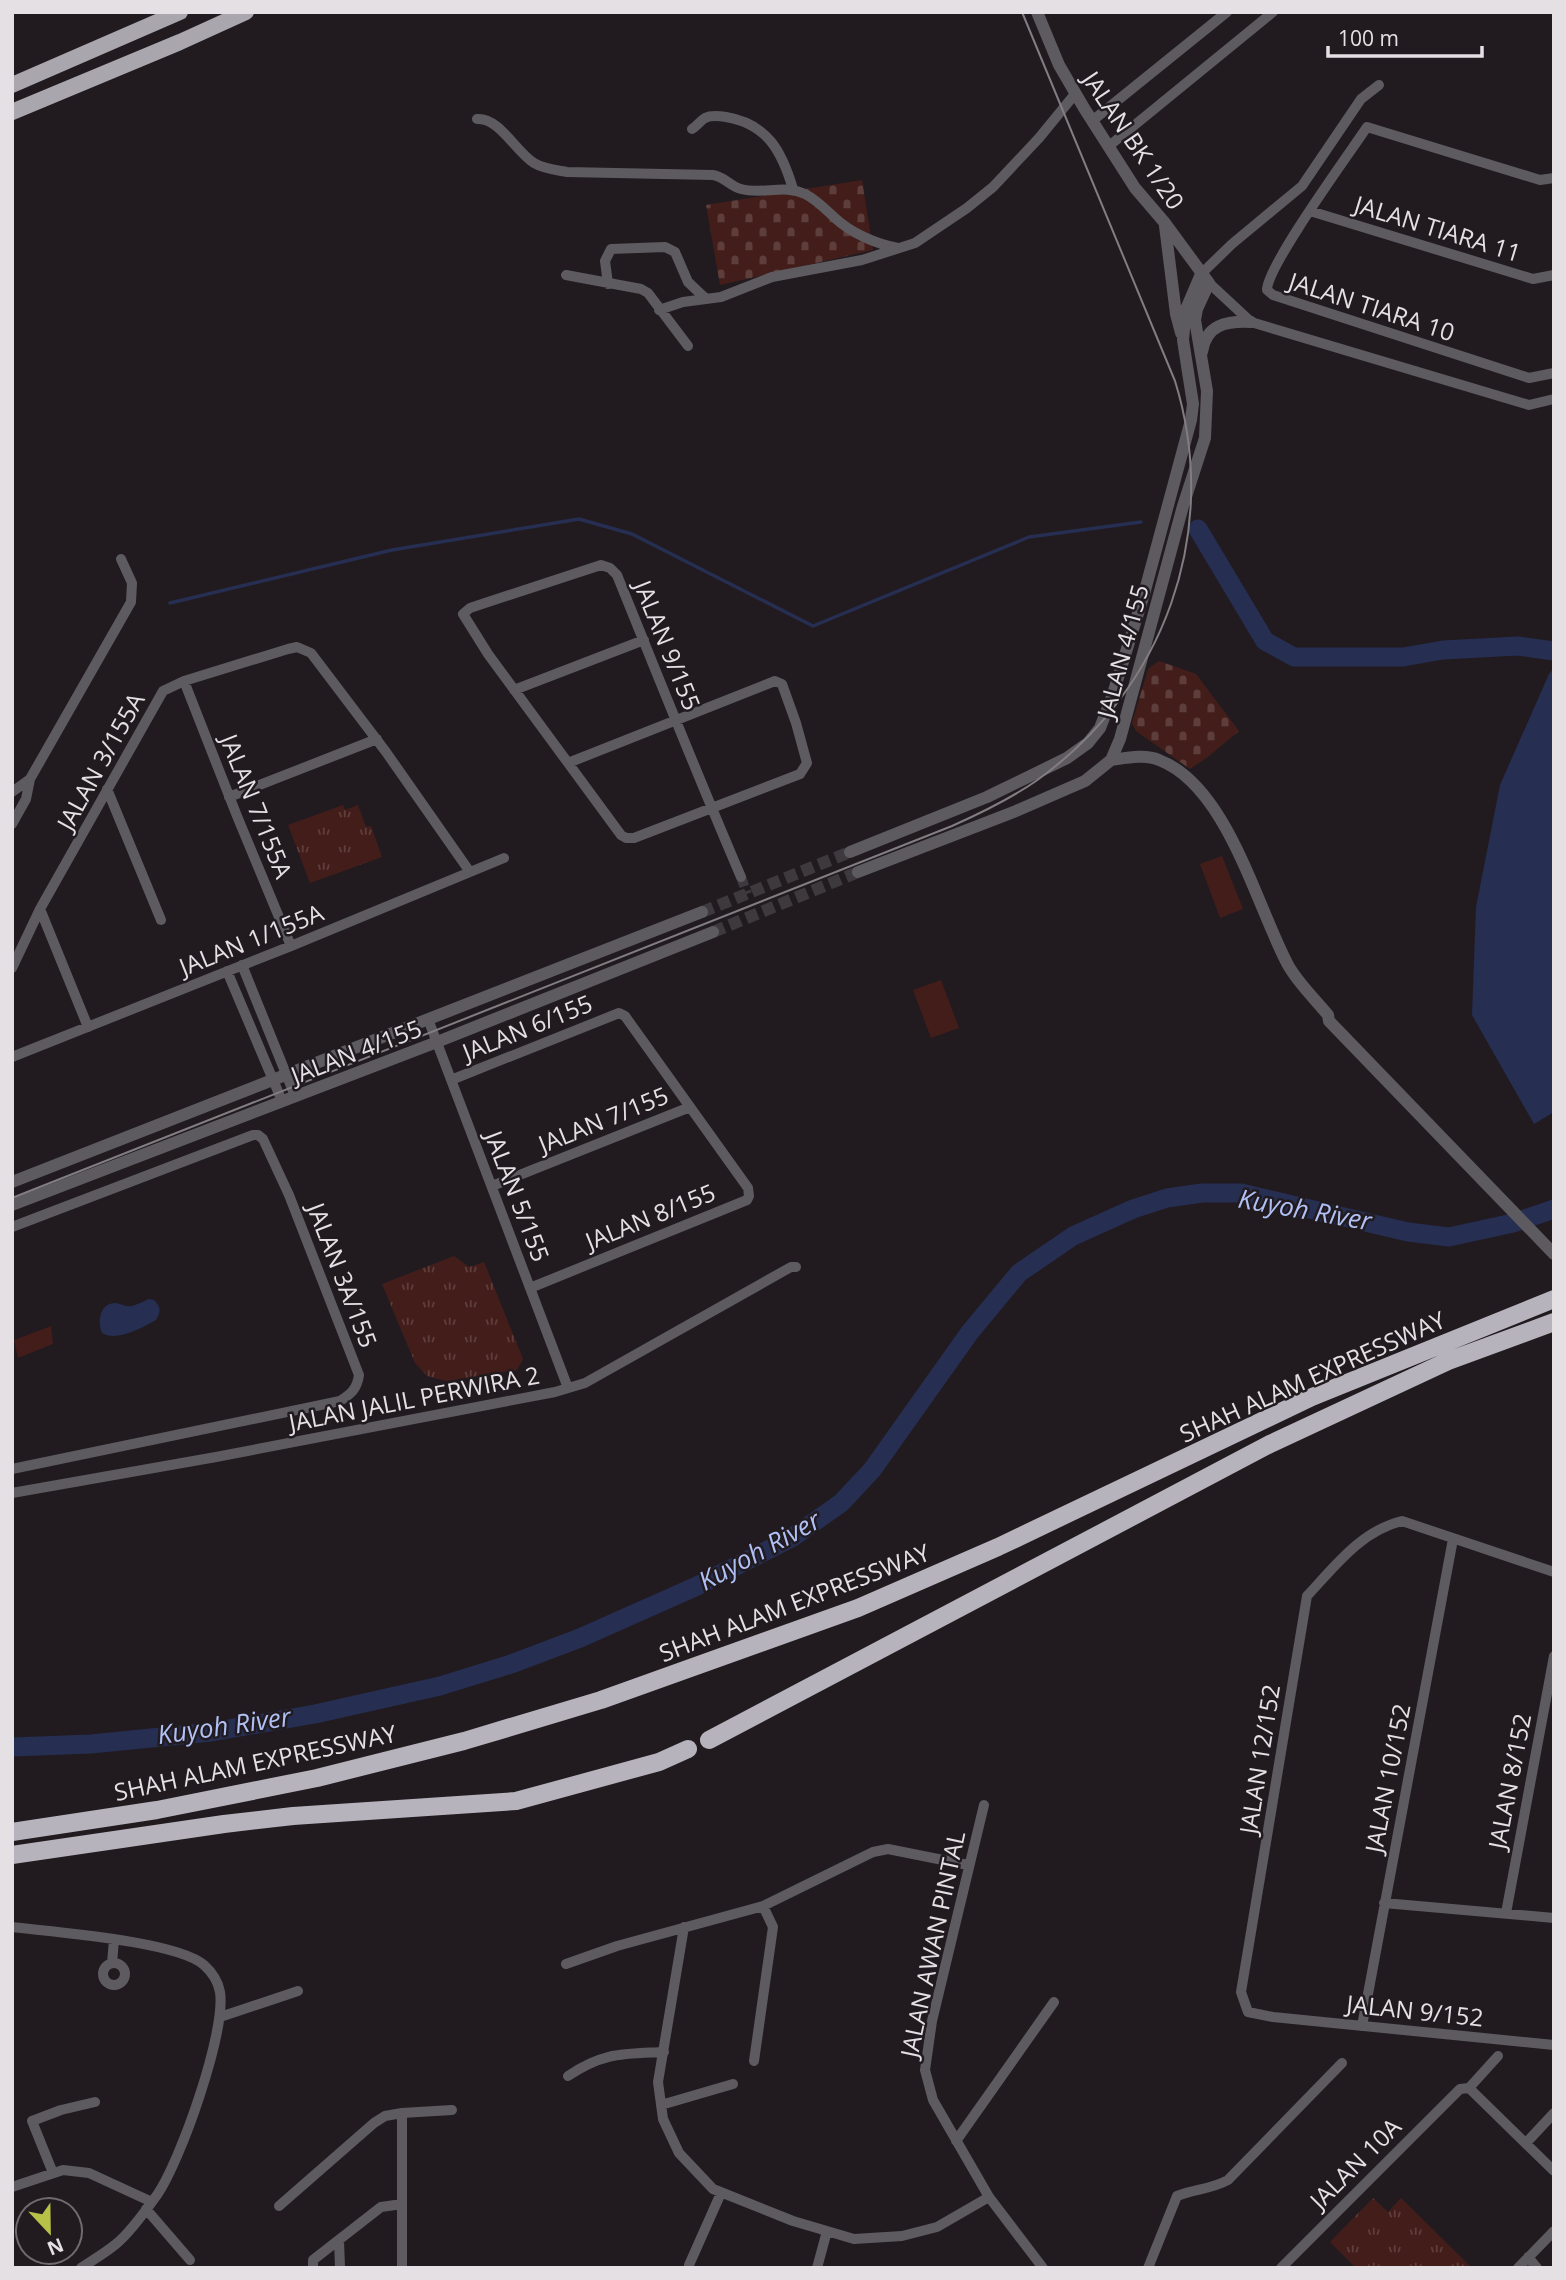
<svg xmlns="http://www.w3.org/2000/svg" width="1566" height="2280" font-family="'Open Sans',sans-serif">
	<defs>
		<pattern id="cemetery-stones" width="16" height="16" patternUnits="userSpaceOnUse" patternTransform="scale(1.75)"><rect width="16" height="16" fill="#431d1a"/><path d="M2 7V4a2 2 0 0 1 4 0v3zM10 15v-3a2 2 0 0 1 4 0v3z" fill="#5e3e3b"/></pattern>
		<pattern id="park-tufts" width="24" height="20" patternUnits="userSpaceOnUse" patternTransform="scale(1.75)"><rect width="24" height="20" fill="#431d1a"/><path d="M3 7l-1-3M5 7V3M7 7l1-3M15 17l-1-3M17 17v-4M19 17l1-3" fill="none" stroke="#5e3e3b"/></pattern>
	</defs>
	<rect width="100%" height="100%" fill="#211b20"/>
	<path fill="#431d1a" d="M 1222,856 L 1243,909 L 1220,918 L 1200,864 Z
		M 941,980 L 959,1028 L 931,1038 L 913,990 Z
		M 51,1326 L 53,1344 L 18,1358 L 14,1340 Z"/>
	<path fill="url(#cemetery-stones)" d="M 862,180 L 873,250 L 720,285 L 706,205 Z
		M 1159,661 L 1196,674 L 1239,731 L 1209,756 L 1190,769 L 1136,731 L 1132,723 L 1148,669 Z"/>
	<path fill="url(#park-tufts)" d="M 343,805 L 345,810 L 358,805 L 366,827 L 371,826 L 382,857 L 310,883 L 288,825 Z
		M 454,1256 L 469,1267 L 484,1262 L 523,1359 L 517,1370 L 446,1381 L 427,1376 L 415,1363 L 382,1284 Z
		M 1373,2198 L 1388,2212 L 1401,2198 L 1472,2268 L 1356,2268 L 1330,2242 Z"/>
	<path fill="#262e52" d="M 1554,668 L 1554,1112 L 1534,1124 L 1472,1015 L 1476,907 L 1500,785 L 1549,674 Z
		M 149,1299 L 154,1300 C 161,1307 161,1311 156,1320 C 142,1328 116,1342 102,1333 C 97,1322 100,1302 116,1303 C 118,1303 125,1306 127,1306 C 134,1307 142,1302 149,1299 Z"/>
	<g fill="none" stroke-linecap="round" stroke-linejoin="round">
		<path stroke="#262e52" stroke-width="3.5" d="M 170,603 L 392,550 L 579,519 L 632,534 L 813,626 L 1029,537 L 1141,522"/>
		<path stroke="#262e52" stroke-width="19" d="M 1198,529 L 1265,641 L 1294,657 L 1403,657 L 1443,650 L 1518,646 L 1554,651
			M 12,1747 L 91,1744 L 211,1732 L 315,1714 L 440,1686 L 511,1664 L 580,1638 L 697,1586 L 793,1537 L 841,1503 L 872,1470 L 970,1332 L 1019,1273 L 1073,1236 L 1133,1209 L 1167,1198 L 1202,1193 L 1241,1193 L 1408,1232 L 1449,1237 L 1513,1223 L 1554,1209"/>
		<path stroke="#3e393d" stroke-width="10" stroke-dasharray="10 5" stroke-linecap="butt" d="M 741,877 L 747,894"/>
		<path stroke="#3e393d" stroke-width="12" stroke-dasharray="12 6" stroke-linecap="butt" d="M 702,912 L 850,852
			M 713,932 L 858,872"/>
		<path stroke="#5d5b5f" stroke-width="10" d="M 477,119 C 499,117 516,152 534,163 C 544,169 556,170 567,172 L 713,175 C 725,177 730,186 741,189 C 763,195 784,184 805,194 C 817,200 825,209 835,218 C 851,233 876,244 898,248
			M 1092,121 L 1227,12
			M 692,129 C 697,126 700,121 705,118 C 711,115 720,116 726,117 C 768,124 782,152 793,189
			M 1109,146 L 1273,12
			M 1554,178 L 1540,180 L 1367,127 C 1349,154 1267,266 1267,290 L 1273,295 L 1529,378 L 1554,373
			M 1310,211 L 1533,279 L 1554,275
			M 1201,274 L 1232,244 L 1302,186 L 1361,99 L 1379,85
			M 566,275 L 641,289 L 648,293 L 688,346
			M 1209,283 L 1251,322 L 1529,405 L 1554,399
			M 608,284 L 605,261 L 611,249 L 665,247 L 675,252 L 688,282 L 706,299
			M 659,310 L 683,302 L 721,297 L 772,277 L 862,260 L 915,243 L 967,208 L 993,187 L 1039,138 L 1075,94
			M 184,681 L 237,816 L 291,946
			M 514,690 L 644,640
			M 568,763 L 775,681 L 782,684 L 796,723 L 807,763 L 800,774 L 634,838 L 626,838 L 621,835 L 488,654 L 463,614 L 470,608 L 485,603 L 601,565 L 610,568 L 617,575 C 658,676 698,777 741,877
			M 107,789 L 161,920
			M 12,792 L 30,779
			M 229,797 L 377,739
			M 12,824 L 26,799 L 30,779 L 131,602 L 132,583 L 121,559
			M 40,909 L 88,1027
			M 242,965 L 295,1096
			M 12,968 L 40,909 L 163,691 L 184,681 L 288,649 L 297,647 L 311,653 L 386,752 L 470,872
			M 227,971 L 282,1101
			M 428,1019 L 568,1388
			M 12,1057 L 291,946 L 504,858
			M 451,1080 L 619,1013 L 625,1016 L 748,1188 L 749,1196 L 747,1200 L 530,1288
			M 492,1186 L 690,1107
			M 12,1227 L 253,1135 L 258,1135 L 263,1139 L 289,1195 L 359,1375 C 357,1389 351,1394 340,1401 L 12,1469
			M 12,1493 L 216,1457 L 555,1392 L 585,1383 L 791,1267 L 796,1267
			M 1554,1572 L 1402,1521 C 1361,1531 1335,1566 1307,1596 L 1241,1992 L 1248,2012 L 1273,2017 L 1554,2045
			M 984,1805 L 932,2021 L 925,2070 L 933,2100 L 989,2197 L 1043,2268
			M 1384,1903 L 1554,1918
			M 1506,1913 L 1554,1656
			M 12,1927 C 53,1932 177,1941 204,1965 C 213,1973 218,1981 220,1992 C 226,2032 181,2160 157,2195 C 147,2209 130,2233 116,2244 C 105,2253 93,2260 81,2268
			M 684,1927 L 658,2082 L 663,2119 L 679,2153 L 713,2189 L 793,2221 L 854,2239 L 902,2236 L 937,2227 L 989,2197
			M 112,1963 L 114,1940
			M103 1974a11 11 0 1 1 22 0a11 11 0 1 1-22 0Z
			M 566,1964 L 617,1946 L 763,1906 L 873,1852 L 888,1849 L 968,1865
			M 220,2017 L 298,1991
			M 1362,2026 L 1453,1539
			M 754,2061 L 773,1927 L 763,1906
			M 568,2076 C 603,2052 623,2054 664,2052
			M 1469,2088 L 1498,2056
			M 661,2105 L 733,2084
			M 402,2113 L 452,2110
			M 956,2141 L 1054,2002
			M 1526,2143 L 1554,2113
			M 53,2173 L 32,2121 L 61,2110 L 95,2102
			M 12,2187 L 63,2170 L 89,2173 L 152,2202
			M 279,2206 L 374,2123 L 385,2116 L 402,2113 L 402,2268
			M 146,2209 L 190,2260
			M 339,2240 L 340,2268
			M 1528,2257 L 1537,2268
			M 689,2265 L 721,2193
			M 313,2268 L 313,2260 L 381,2207 L 402,2204
			M 817,2268 L 827,2231
			M 1148,2268 L 1177,2196 C 1195,2189 1212,2189 1228,2180 L 1342,2063
			M 1281,2268 L 1460,2089 L 1469,2088 L 1554,2171
			M 1518,2268 L 1554,2231"/>
		<path stroke="#5d5b5f" stroke-width="12" d="M 1165,226 L 1176,314 L 1181,333
			M 1202,352 C 1206,324 1227,321 1251,322
			M 1111,760 C 1126,758 1145,754 1159,760 C 1227,786 1256,905 1288,965 C 1298,983 1315,999 1328,1015 L 1329,1021 L 1554,1254
			M 850,852 L 987,797 L 1067,758 L 1088,743 L 1100,728 L 1112,697 L 1144,594 L 1191,420 L 1193,404 L 1183,340 L 1186,309 L 1201,274
			M 858,872 L 1016,811 L 1085,781 L 1111,760 L 1120,739 L 1183,506 L 1205,438 L 1207,391 L 1195,320 L 1197,309 L 1209,283 L 1165,223 L 1135,188 L 1084,108 L 1059,65 L 1037,12
			M 12,1182 L 702,912
			M 12,1205 L 437,1042 L 713,932"/>
		<path stroke="#aaa6ae" stroke-width="16" d="M 12,85 L 180,12
			M 12,112 L 180,42 L 246,12"/>
		<path stroke="#b6b3bc" stroke-width="18" d="M 709,1740 L 1270,1444 L 1448,1361 L 1554,1322
			M 12,1832 L 157,1810 L 317,1778 L 464,1741 L 601,1700 L 858,1608 L 998,1547 L 1312,1397 L 1554,1299
			M 12,1855 L 224,1824 L 293,1816 L 516,1801 L 659,1762 L 688,1749"/>
		<path stroke="#827d81" stroke-width="2" d="M 12,1198 L 952,826 C 981,813 1010,799 1036,781 C 1164,690 1222,532 1175,381 L 1022,12"/>
	</g>
	<g text-anchor="middle" dominant-baseline="central" stroke-width="5" stroke-linejoin="round" paint-order="stroke">
		<g font-size="24" fill="#e4e0e3" stroke="#211b20">
			<text transform="translate(1134 140) rotate(56)">JALAN BK 1/20</text>
			<text transform="translate(1438 228) rotate(17)">JALAN TIARA 11</text>
			<text transform="translate(1372 306) rotate(18)">JALAN TIARA 10</text>
			<text transform="translate(668 645) rotate(68)">JALAN 9/155</text>
			<text transform="translate(1122 651) rotate(-75)">JALAN 4/155</text>
			<text transform="translate(100 761) rotate(-61)">JALAN 3/155A</text>
			<text transform="translate(257 806) rotate(68)">JALAN 7/155A</text>
			<text transform="translate(251 939) rotate(-22)">JALAN 1/155A</text>
			<text transform="translate(527 1027) rotate(-22)">JALAN 6/155</text>
			<text transform="translate(356 1051) rotate(-21)">JALAN 4/155</text>
			<text transform="translate(603 1119) rotate(-22)">JALAN 7/155</text>
			<text transform="translate(518 1196) rotate(69)">JALAN 5/155</text>
			<text transform="translate(650 1216) rotate(-22)">JALAN 8/155</text>
			<text transform="translate(343 1275) rotate(69)">JALAN 3A/155</text>
			<text transform="translate(1312 1376) rotate(-24)">SHAH ALAM EXPRESSWAY</text>
			<text transform="translate(414 1398) rotate(-11)">JALAN JALIL PERWIRA 2</text>
			<text transform="translate(794 1602) rotate(-21)">SHAH ALAM EXPRESSWAY</text>
			<text transform="translate(1259 1759) rotate(-81)">JALAN 12/152</text>
			<text transform="translate(255 1762) rotate(-12)">SHAH ALAM EXPRESSWAY</text>
			<text transform="translate(1387 1778) rotate(-79)">JALAN 10/152</text>
			<text transform="translate(1509 1781) rotate(-79)">JALAN 8/152</text>
			<text transform="translate(932 1944) rotate(-78)">JALAN AWAN PINTAL</text>
			<text transform="translate(1415 2010) rotate(6)">JALAN 9/152</text>
			<text transform="translate(1355 2163) rotate(-45)">JALAN 10A</text>
		</g>
		<g font-size="26" font-style="italic" fill="#b1c0f4" stroke="#211b20">
			<text transform="translate(1305 1209) rotate(10)">Kuyoh River</text>
			<text transform="translate(759 1550) rotate(-29)">Kuyoh River</text>
			<text transform="translate(224 1725) rotate(-8)">Kuyoh River</text>
		</g>
	</g>
	<rect width="1566" height="2280" fill="none" stroke="#e4e0e3" stroke-width="28"/>
	<g transform="translate(49 2231) rotate(158)"><circle r="33" fill="#211b20" stroke="#6f6a6e" stroke-width="2"/>
	<path d="M0-5L12 26L0 18L-12 26Z" fill="#b8c147"/>
	<text y="-10" font-size="19" font-weight="bold" text-anchor="middle" fill="#e4e0e3">N</text>
	</g>
	<path d="M1328 46v10h154v-10" fill="none" stroke="#e4e0e3" stroke-width="3.5"/>
	<text x="1338" y="46" font-size="21" fill="#e4e0e3" stroke="#211b20" stroke-width="5" paint-order="stroke">100 m</text>
</svg>
